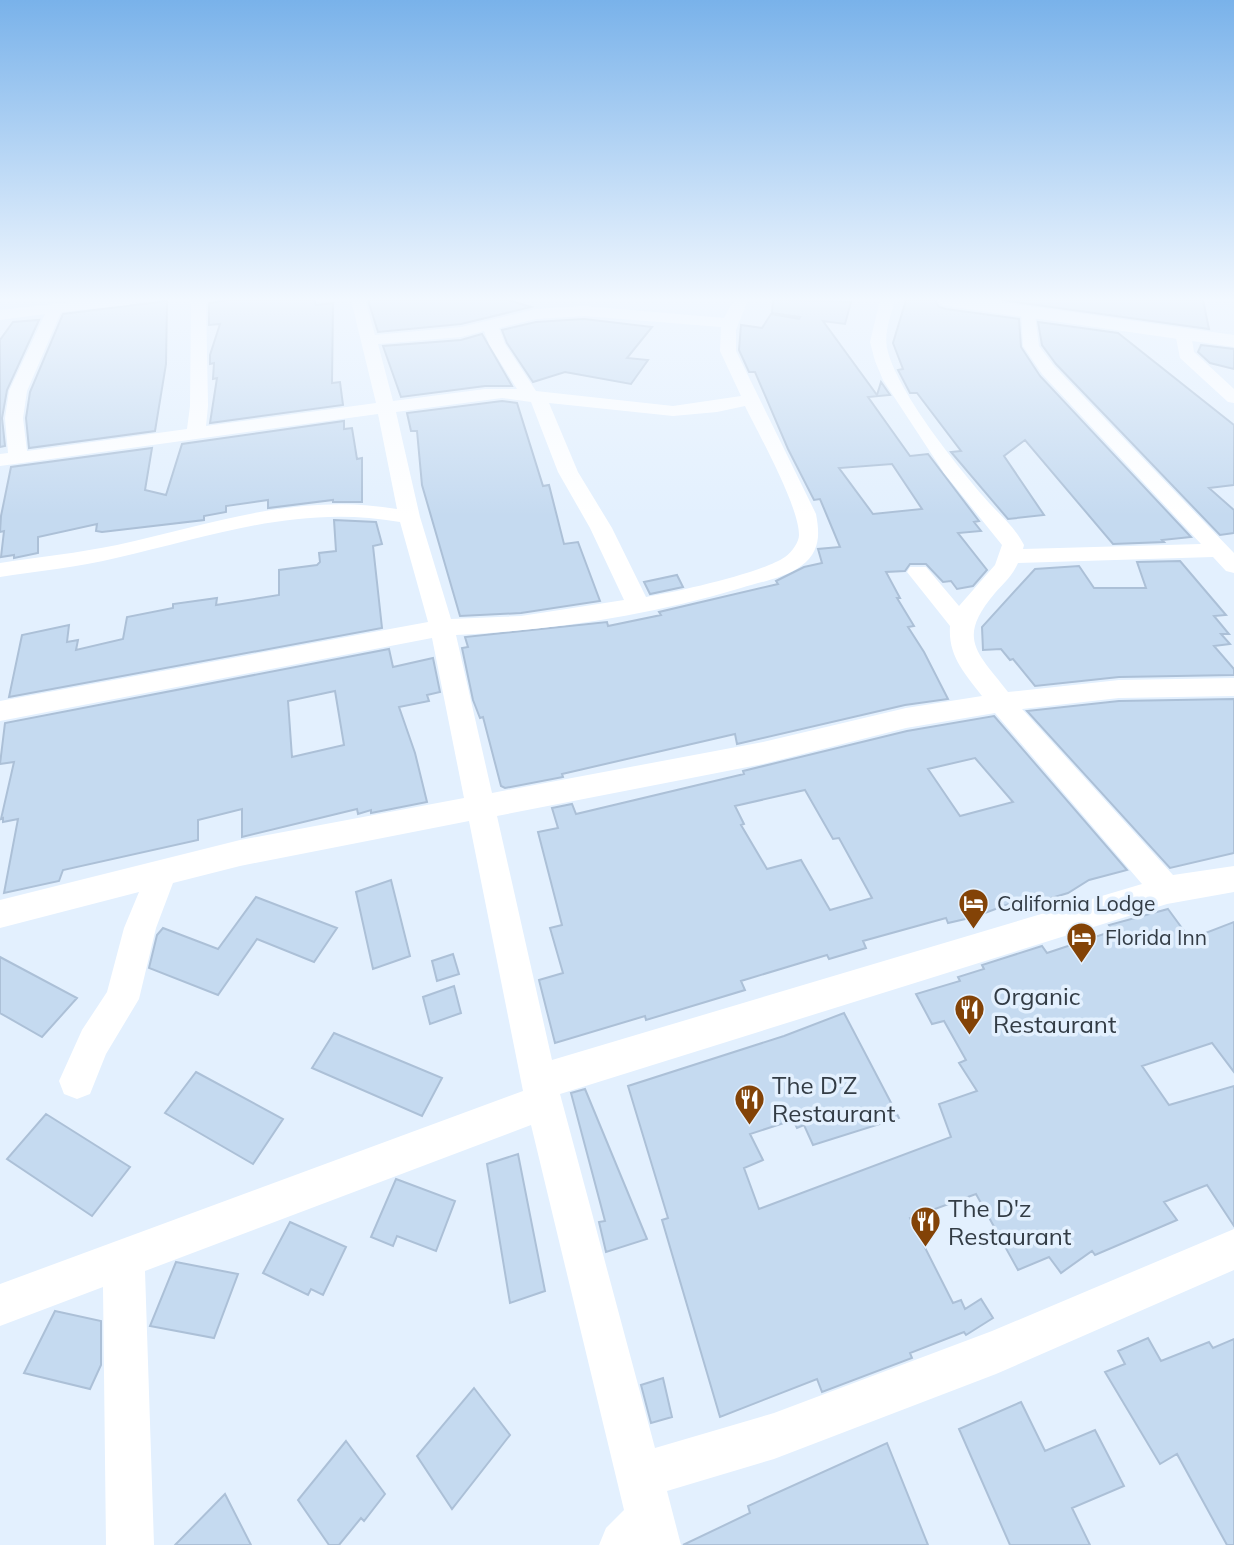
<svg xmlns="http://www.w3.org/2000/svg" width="1234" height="1545" font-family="Mulish,sans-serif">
	<rect width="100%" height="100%" fill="#e3f0fe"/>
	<path fill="#c5daf0" stroke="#acc0d7" stroke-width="2" fill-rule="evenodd" d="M 230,300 L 314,300 L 316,305 L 333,303 L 332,383 L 340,382 L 343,405 L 210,423 L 217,378 L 213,379 L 214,363 L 210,364 L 210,355 L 220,324 L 209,325 L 209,303 Z
		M 368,300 L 508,300 L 531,307 L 461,324 L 378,332 Z
		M 773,300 L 851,302 L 845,324 L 823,321 L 877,395 L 881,382 L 890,395 L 868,397 L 910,456 L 928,454 L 979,521 L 974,522 L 981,531 L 958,533 L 987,570 L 973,586 L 957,589 L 951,581 L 943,582 L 926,564 L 910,564 L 905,571 L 886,572 L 900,598 L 897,598 L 914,626 L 908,627 L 924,652 L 948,699 L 905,705 L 737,744 L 735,734 L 562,774 L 563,777 L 505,788 L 501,786 L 483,717 L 480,718 L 473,700 L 462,648 L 468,647 L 465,637 L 607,622 L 608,626 L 661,615 L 659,612 L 778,584 L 776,581 L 804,567 L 822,563 L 818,549 L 840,547 L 820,499 L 814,500 L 788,449 L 755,372 L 749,372 L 739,350 L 741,325 L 762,328 L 771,314 L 799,319 L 800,317 L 772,313 ZM 892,464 L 922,509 L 873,514 L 839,468 Z
		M 906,300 L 935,300 L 939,307 L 946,309 L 1019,319 L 1021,347 L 1040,376 L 1191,537 L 1162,540 L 1164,542 L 1113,544 L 1025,440 L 1004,456 L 1044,515 L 1008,519 L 951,452 L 961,451 L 917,393 L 910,393 L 898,370 L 903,369 L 893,343 Z
		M 1002,300 L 1203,300 L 1209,329 L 1030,304 Z
		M 167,301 L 166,364 L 155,431 L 29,448 L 26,418 L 30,392 L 63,314 Z
		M 584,319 L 652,327 L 627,358 L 648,360 L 631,384 L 565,372 L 533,382 L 507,343 L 502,330 L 536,322 Z
		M 39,320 L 7,390 L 2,418 L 5,446 L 0,447 L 0,340 L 13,322 Z
		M 1038,322 L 1118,333 L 1234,425 L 1234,485 L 1209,488 L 1234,510 L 1234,533 L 1220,535 L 1056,364 L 1042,345 Z
		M 482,334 L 512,386 L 485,386 L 401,397 L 383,346 L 461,340 Z
		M 1201,345 L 1234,349 L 1234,369 L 1210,363 L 1198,352 Z
		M 502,401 L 517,403 L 543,486 L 549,485 L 564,544 L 578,542 L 600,601 L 521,613 L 460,616 L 422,485 L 417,431 L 411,431 L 407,413 Z
		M 344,421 L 344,429 L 352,428 L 357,459 L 362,458 L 362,502 L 333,502 L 333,500 L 268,508 L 268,500 L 226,506 L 226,512 L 204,516 L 204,520 L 102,532 L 96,531 L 97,524 L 38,537 L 38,553 L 14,558 L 14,555 L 1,557 L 4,531 L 0,532 L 1,516 L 11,467 L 152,448 L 145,490 L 166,495 L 182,444 Z
		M 334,520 L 376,522 L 382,544 L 373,546 L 382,628 L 9,697 L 22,635 L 69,625 L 67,642 L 78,640 L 76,650 L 123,639 L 127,617 L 173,608 L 173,604 L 217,598 L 216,605 L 279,595 L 279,570 L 317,565 L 320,562 L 319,553 L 336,551 Z
		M 1180,561 L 1226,615 L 1214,616 L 1229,634 L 1221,634 L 1230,644 L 1214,646 L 1234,669 L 1234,675 L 1119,677 L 1035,686 L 1013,659 L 1010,660 L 1001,649 L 983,650 L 982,627 L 1035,569 L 1079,566 L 1094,588 L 1146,588 L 1137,562 Z
		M 677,575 L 683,587 L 650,594 L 644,582 Z
		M 389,649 L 393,667 L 433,658 L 440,692 L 427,695 L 429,701 L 399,707 L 415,753 L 427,802 L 371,813 L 371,810 L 358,814 L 357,809 L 242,837 L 242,809 L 198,820 L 198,840 L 63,870 L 59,881 L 4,893 L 18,819 L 3,822 L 3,818 L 1,819 L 14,762 L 0,764 L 5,723 ZM 335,691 L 344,745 L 292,757 L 288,701 Z
		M 1234,699 L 1234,853 L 1170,868 L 1027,711 L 1119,701 Z
		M 994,716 L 1127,870 L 1089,880 L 1068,893 L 1021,907 L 1017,901 L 974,917 L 948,923 L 946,918 L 863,941 L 866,948 L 829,959 L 827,955 L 741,981 L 745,990 L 646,1020 L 645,1016 L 555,1043 L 539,980 L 563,973 L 550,928 L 562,925 L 538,832 L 558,828 L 552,808 L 572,804 L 576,814 L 744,774 L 743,771 L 907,731 ZM 975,758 L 1013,802 L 960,816 L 928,769 ZM 805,790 L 833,839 L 839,838 L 872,898 L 830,910 L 801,860 L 767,869 L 741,825 L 744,824 L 735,806 Z
		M 391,880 L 410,956 L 373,969 L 356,892 Z
		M 256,897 L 337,928 L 314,962 L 257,939 L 218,995 L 149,968 L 157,935 L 163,928 L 218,949 Z
		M 1168,909 L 1190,939 L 1234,922 L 1234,1072 L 1212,1043 L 1142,1066 L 1169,1105 L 1234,1086 L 1234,1226 L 1207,1185 L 1164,1202 L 1177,1220 L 1095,1255 L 1092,1251 L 1061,1273 L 1049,1257 L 1018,1270 L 976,1194 L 910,1218 L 953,1303 L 961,1300 L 965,1309 L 981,1299 L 993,1318 L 966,1335 L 964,1332 L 910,1353 L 912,1358 L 822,1392 L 817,1379 L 720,1417 L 662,1220 L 668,1218 L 628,1086 L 784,1036 L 844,1013 L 899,1118 L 813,1145 L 804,1125 L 797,1128 L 793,1120 L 750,1134 L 763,1160 L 744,1168 L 759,1209 L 951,1137 L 939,1104 L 977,1091 L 959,1063 L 966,1060 L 944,1021 L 932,1024 L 916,994 L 960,981 L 958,977 L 984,969 L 982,965 L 1042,946 L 1047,953 L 1113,931 L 1109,925 Z
		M 453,954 L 459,974 L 437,981 L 432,961 Z
		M 0,957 L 77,998 L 42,1037 L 0,1013 Z
		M 454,986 L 461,1013 L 430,1024 L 423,997 Z
		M 334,1033 L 442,1078 L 422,1116 L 312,1068 Z
		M 196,1072 L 283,1119 L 253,1164 L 165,1113 Z
		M 585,1089 L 647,1239 L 606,1252 L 599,1222 L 605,1221 L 571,1093 Z
		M 46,1114 L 130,1167 L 92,1216 L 7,1159 Z
		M 518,1154 L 545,1291 L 510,1303 L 487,1164 Z
		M 396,1179 L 455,1201 L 436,1251 L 397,1236 L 393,1246 L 371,1237 Z
		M 290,1222 L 346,1247 L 323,1295 L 311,1289 L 308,1295 L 263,1273 Z
		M 176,1262 L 238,1274 L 214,1338 L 150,1326 Z
		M 55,1311 L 101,1321 L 101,1365 L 90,1389 L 24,1373 Z
		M 1148,1338 L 1161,1361 L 1209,1342 L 1213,1348 L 1234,1339 L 1234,1545 L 1227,1545 L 1177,1454 L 1160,1464 L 1105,1372 L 1125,1364 L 1118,1351 Z
		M 663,1378 L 672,1417 L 651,1423 L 641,1385 Z
		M 474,1388 L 510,1435 L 452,1509 L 417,1456 Z
		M 1021,1402 L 1045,1451 L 1095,1430 L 1124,1486 L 1072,1508 L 1090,1545 L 1010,1545 L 959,1429 Z
		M 346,1441 L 385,1494 L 364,1521 L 361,1518 L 339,1545 L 329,1545 L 298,1500 Z
		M 887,1443 L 928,1545 L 683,1545 L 750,1513 L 748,1506 Z
		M 225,1494 L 251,1545 L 175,1545 Z"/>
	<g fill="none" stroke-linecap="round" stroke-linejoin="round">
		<path fill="#fff" fill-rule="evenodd" d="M 91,300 L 136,300 L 128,305 L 61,312 L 27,391 L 23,418 L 27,451 L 187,429 L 190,406 L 191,300 L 206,300 L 208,406 L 206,426 L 376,403 L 351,300 L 365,300 L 375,335 L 461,327 L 536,309 L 584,306 L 724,318 L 734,300 L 748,300 L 736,330 L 736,351 L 816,514 C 820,535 820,552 801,566 C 785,578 760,582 741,588 C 648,616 552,630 456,635 L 492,793 L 763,742 L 906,708 L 982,696 C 965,673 948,657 950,626 L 907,572 L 910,567 L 926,567 L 959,606 L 995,565 L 1002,545 L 944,473 L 883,380 L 875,361 L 870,342 L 880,300 L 895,300 C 891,315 884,332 887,348 C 896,390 954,462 983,496 C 997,513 1014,525 1024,545 L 1023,549 L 1201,544 L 1042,374 L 1023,346 L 1021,311 L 1029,306 L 1034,308 L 1039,346 L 1054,366 L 1234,553 L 1234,573 L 1226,571 L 1213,557 L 1018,563 C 1013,575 1003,584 995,593 C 956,639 977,652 1008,692 L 1119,680 L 1234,678 L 1234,696 L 1119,698 L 1022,709 L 1173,875 L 1234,866 L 1234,892 L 1167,904 L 560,1094 L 655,1448 L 774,1413 L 992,1331 L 1234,1229 L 1234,1270 L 996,1374 L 774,1459 L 667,1491 L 681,1545 L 599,1545 L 606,1528 L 624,1510 L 531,1125 L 145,1271 L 154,1545 L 106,1545 L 103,1287 L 0,1326 L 0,1284 L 523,1091 L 469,821 L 240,866 L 173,883 L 156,928 L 139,999 L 106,1054 L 90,1094 L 77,1099 L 64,1094 L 59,1081 L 82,1030 L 107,992 L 124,928 L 139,892 L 0,928 L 0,900 L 240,840 L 464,798 L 432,638 L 0,721 L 0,701 L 428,622 L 400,522 C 298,504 214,536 116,558 C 78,567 39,571 0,577 L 0,563 C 39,557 78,553 117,545 C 211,524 299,492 397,509 L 378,414 L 0,466 L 0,454 L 8,453 L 5,418 L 9,391 L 45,314 L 0,320 L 0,310 ZM 584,316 L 721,327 L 720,351 L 741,396 L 673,406 L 536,391 L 505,344 L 499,328 L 536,319 ZM 484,331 L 489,344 L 517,389 L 485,389 L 393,401 L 378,344 L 461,337 ZM 502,398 L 531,402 L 558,472 L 590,528 L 624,600 L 521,616 L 451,619 L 420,517 L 396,412 ZM 549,403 L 673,416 L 717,412 L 745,406 C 759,435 799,506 799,535 C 799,542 792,552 785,557 C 762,573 676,592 646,597 L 612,528 L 578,472 ZM 995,713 L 1142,884 L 552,1060 L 497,816 L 763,764 L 906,728 Z
			M 1183,328 L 1191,333 L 1194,352 L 1234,389 L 1234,403 L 1228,402 L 1180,358 L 1175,333 Z"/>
		<path fill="#fff" fill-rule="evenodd" d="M 938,300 L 985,300 L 1234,335 L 1234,347 L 947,306 L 940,304 Z"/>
	</g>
	<linearGradient id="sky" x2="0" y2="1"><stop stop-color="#79b2ea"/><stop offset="0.58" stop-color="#f2f8ff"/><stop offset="1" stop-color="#f2f8ff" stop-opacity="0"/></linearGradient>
	<rect width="1234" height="516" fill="url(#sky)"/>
	<defs>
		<symbol id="hotel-pin" viewBox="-11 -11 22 30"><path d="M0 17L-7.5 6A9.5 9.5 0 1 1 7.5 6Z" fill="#834307" stroke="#e3f0fe"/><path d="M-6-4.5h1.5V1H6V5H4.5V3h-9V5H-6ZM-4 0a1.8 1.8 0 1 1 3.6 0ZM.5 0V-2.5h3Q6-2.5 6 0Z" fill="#fff"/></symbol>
		<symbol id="restaurant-pin" viewBox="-11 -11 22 30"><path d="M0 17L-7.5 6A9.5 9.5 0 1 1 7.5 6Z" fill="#834307" stroke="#e3f0fe"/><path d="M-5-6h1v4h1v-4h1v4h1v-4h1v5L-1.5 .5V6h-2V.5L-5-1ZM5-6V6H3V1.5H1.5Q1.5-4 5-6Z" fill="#fff"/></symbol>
	</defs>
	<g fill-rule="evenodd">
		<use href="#hotel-pin" x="956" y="886" width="35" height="47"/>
		<use href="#hotel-pin" x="1064" y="920" width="35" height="47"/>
		<use href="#restaurant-pin" x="952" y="992" width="35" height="47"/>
		<use href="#restaurant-pin" x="732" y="1082" width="35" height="47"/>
		<use href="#restaurant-pin" x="908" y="1204" width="35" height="47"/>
	</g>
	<g text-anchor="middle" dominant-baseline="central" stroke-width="7" stroke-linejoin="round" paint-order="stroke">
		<g font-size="21" fill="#333c45" stroke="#e3f0fe" text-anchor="start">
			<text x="997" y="903">California Lodge</text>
			<text x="1105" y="937">Florida Inn</text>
		</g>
		<g font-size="24" fill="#333c45" stroke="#e3f0fe" text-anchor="start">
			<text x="993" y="996">Organic<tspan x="993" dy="28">Restaurant</tspan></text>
			<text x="772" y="1085">The D'Z<tspan x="772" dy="28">Restaurant</tspan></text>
			<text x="948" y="1208">The D'z<tspan x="948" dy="28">Restaurant</tspan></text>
		</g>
	</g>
</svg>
